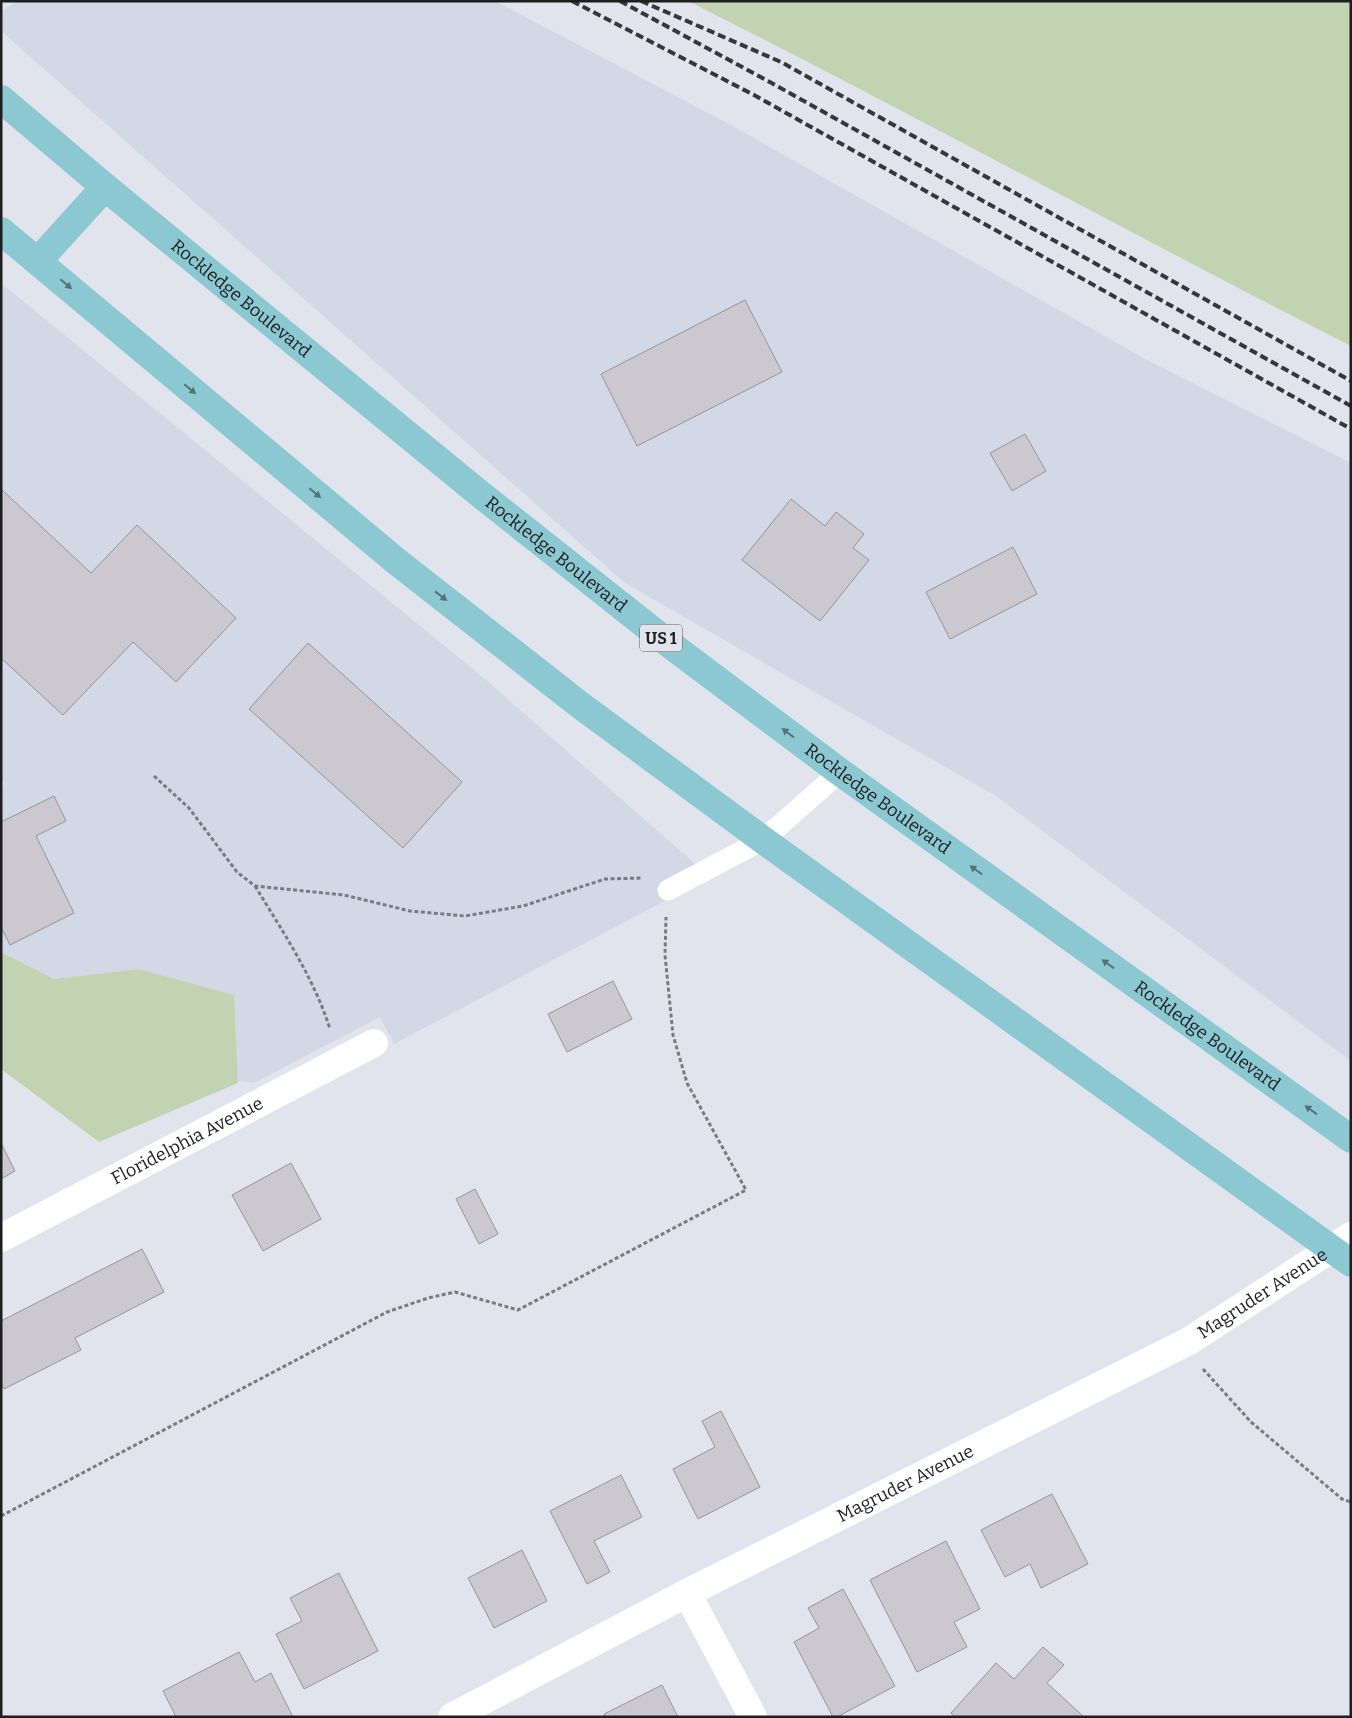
<svg xmlns="http://www.w3.org/2000/svg" width="1352" height="1718" font-family="Bitter,serif">
	<rect width="100%" height="100%" fill="#e1e4ec"/>
	<path fill="#d2d8e6" d="M 18,1 L 495,1 L 729,124 L 1147,360 L 1351,463 L 1351,1061 L 996,796 L 625,583 L 1,31 L 1,11 Z
		M 1,283 L 485,679 L 710,877 L 394,1044 L 380,1017 L 254,1083 L 238,1081 L 234,995 L 139,969 L 54,979 L 1,952 L 1,791 L 4,783 L 1,781 Z"/>
	<path fill="#c2d3b2" d="M 688,1 L 1351,1 L 1351,346 C 1129,233 911,113 688,1 Z
		M 1,952 L 54,979 L 139,969 L 234,995 L 238,1083 L 99,1142 L 1,1069 Z"/>
	<path fill="#ccc8cf" stroke="#98939a" d="M 745,300 L 782,372 L 637,446 L 601,374 Z
		M 1025,434 L 1046,471 L 1012,491 L 990,453 Z
		M 1,489 L 91,573 L 137,525 L 236,618 L 176,682 L 133,642 L 63,715 L 1,658 Z
		M 791,499 L 825,526 L 836,512 L 864,534 L 853,548 L 869,560 L 820,621 L 742,560 Z
		M 1013,547 L 1037,594 L 950,639 L 926,592 Z
		M 308,643 L 462,782 L 403,848 L 249,709 Z
		M 54,796 L 66,821 L 36,836 L 74,913 L 10,945 L 1,927 L 1,822 Z
		M 613,981 L 632,1019 L 567,1052 L 548,1014 Z
		M 1,1143 L 15,1171 L 1,1179 Z
		M 291,1163 L 321,1219 L 263,1251 L 232,1195 Z
		M 475,1189 L 498,1234 L 479,1244 L 456,1199 Z
		M 142,1249 L 164,1292 L 75,1338 L 81,1350 L 4,1389 L 1,1383 L 1,1321 Z
		M 721,1411 L 760,1487 L 698,1519 L 673,1469 L 715,1447 L 702,1421 Z
		M 621,1475 L 642,1517 L 594,1541 L 610,1572 L 587,1584 L 550,1511 Z
		M 1052,1494 L 1088,1564 L 1041,1588 L 1030,1564 L 1005,1577 L 981,1530 Z
		M 946,1541 L 980,1609 L 954,1622 L 967,1647 L 917,1672 L 870,1580 Z
		M 522,1550 L 547,1601 L 494,1628 L 468,1578 Z
		M 339,1573 L 378,1651 L 304,1689 L 276,1634 L 302,1621 L 290,1598 Z
		M 843,1589 L 895,1686 L 837,1717 L 833,1717 L 794,1642 L 819,1628 L 808,1608 Z
		M 1043,1647 L 1064,1665 L 1047,1683 L 1084,1717 L 955,1717 L 951,1713 L 996,1663 L 1014,1679 Z
		M 239,1652 L 255,1682 L 271,1673 L 293,1717 L 176,1717 L 163,1691 Z
		M 662,1685 L 678,1717 L 605,1717 L 604,1714 Z"/>
	<g fill="none" stroke-linecap="round" stroke-linejoin="round">
		<path stroke="#797b80" stroke-width="3" stroke-dasharray="4 2.5" stroke-linecap="butt" d="M 154,776 L 189,808 L 237,872 L 255,886 L 344,895 L 410,911 L 465,916 L 523,906 L 605,879 L 643,878
			M 255,886 C 283,932 314,978 330,1029
			M 1203,1369 L 1251,1422 L 1342,1499 L 1351,1502
			M 1,1516 L 387,1312 L 428,1298 L 455,1292 L 518,1310 L 746,1190 L 687,1083 L 673,1035 L 665,955 L 666,917"/>
		<path stroke="#fff" stroke-width="21" d="M 668,890 L 763,840 L 840,772"/>
		<g stroke="#fff" stroke-width="28">
			<path id="s1" d="M 1,1238 L 374,1043"/>
			<path d="M 687,1593 L 753,1717"/>
			<path id="s2" d="M 452,1717 L 687,1593 L 1189,1341 L 1351,1236"/>
		</g>
		<g stroke="#8cc8d2" stroke-width="28">
			<path id="s3" d="M 1,99 L 105,187 L 480,494 L 672,646 L 840,772 L 1351,1139"/>
			<path d="M 1,231 L 396,561 L 580,705 L 763,840 L 1351,1263"/>
			<path d="M 38,261 L 105,187"/>
		</g>
		<path stroke="#353739" stroke-width="4" stroke-dasharray="8 4" stroke-linecap="butt" d="M 572,1 L 754,95 L 1351,429
			M 620,1 L 768,81 L 1351,406
			M 641,1 L 781,62 L 1351,381"/>
	</g>
	<defs><path id="oneway-solid" d="M-6-.8H1V-3.2L6.5 0L1 3.2V.8H-6Z" transform="scale(1.25)"/></defs>
	<g fill="#547379">
		<use href="#oneway-solid" transform="translate(66 284) rotate(40)"/>
		<use href="#oneway-solid" transform="translate(190 389) rotate(40)"/>
		<use href="#oneway-solid" transform="translate(315 493) rotate(40)"/>
		<use href="#oneway-solid" transform="translate(441 596) rotate(38)"/>
		<use href="#oneway-solid" transform="translate(788 733) rotate(-143)"/>
		<use href="#oneway-solid" transform="translate(976 870) rotate(-144)"/>
		<use href="#oneway-solid" transform="translate(1108 964) rotate(-144)"/>
		<use href="#oneway-solid" transform="translate(1311 1110) rotate(-144)"/>
	</g>
	<g text-anchor="middle" dominant-baseline="central" stroke-width="5" stroke-linejoin="round" paint-order="stroke">
		<rect fill="#e1e4ec" stroke="#57595d" stroke-width="1" x="640" y="624.5" width="42" height="27" rx="4"/>
		<g font-size="16" font-weight="bold" fill="#1c1e20">
			<text x="661" y="638">US 1</text>
		</g>
		<g font-size="18" fill="#1c1e20" stroke="#e1e4ec">
			<text stroke="none"><textPath href="#s3" startOffset="312">Rockledge Boulevard</textPath></text>
			<text stroke="none"><textPath href="#s3" startOffset="718">Rockledge Boulevard</textPath></text>
			<text stroke="none"><textPath href="#s3" startOffset="1122">Rockledge Boulevard</textPath></text>
			<text stroke="none"><textPath href="#s3" startOffset="1528">Rockledge Boulevard</textPath></text>
			<text stroke="none"><textPath href="#s1" startOffset="210">Floridelphia Avenue</textPath></text>
			<text stroke="none"><textPath href="#s2" startOffset="915">Magruder Avenue</textPath></text>
			<text stroke="none"><textPath href="#s2" startOffset="510">Magruder Avenue</textPath></text>
		</g>
	</g>
	<rect width="1352" height="1718" fill="none" stroke="#1c1e20" stroke-width="5"/>
</svg>
